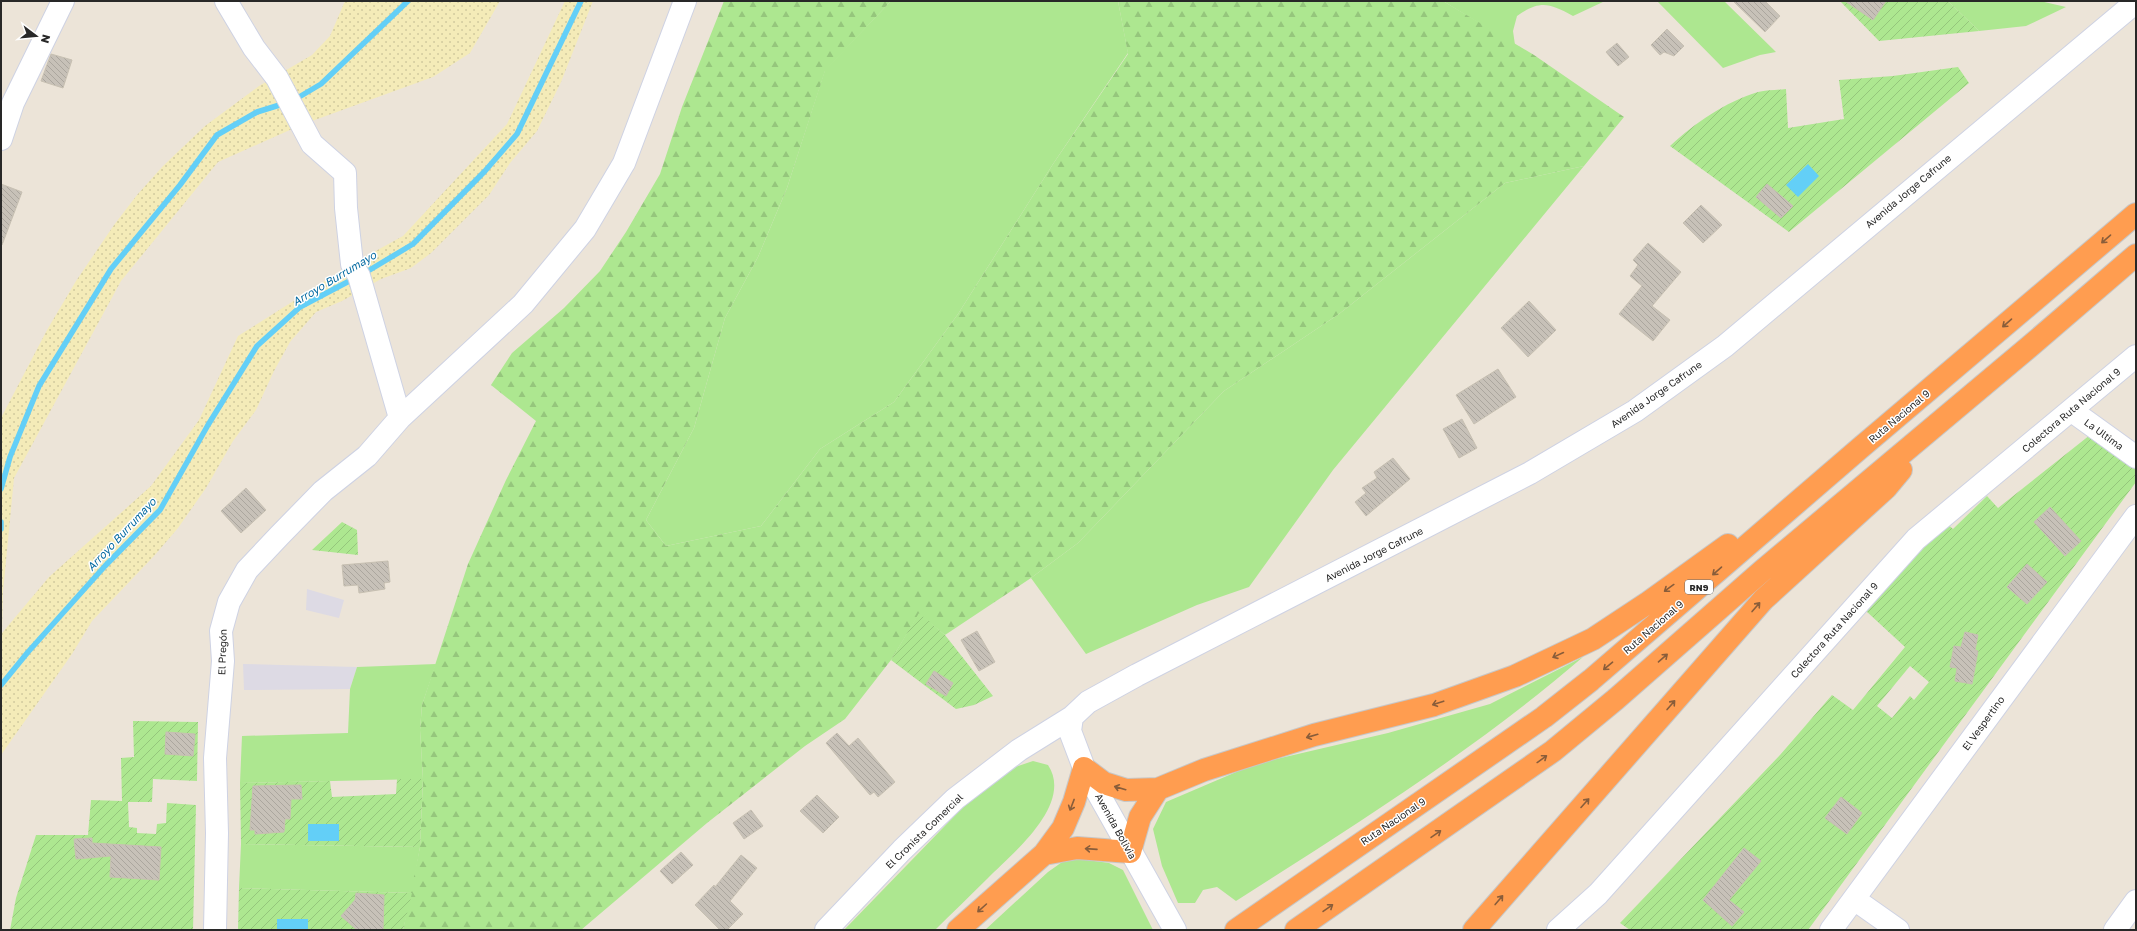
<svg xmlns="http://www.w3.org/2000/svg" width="2137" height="931" font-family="'Golos Text',sans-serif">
	<defs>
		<pattern id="forest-firs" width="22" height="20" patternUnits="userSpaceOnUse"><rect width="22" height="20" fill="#ade790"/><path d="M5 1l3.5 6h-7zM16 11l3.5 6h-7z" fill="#95c67c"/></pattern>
		<pattern id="sand-dots" width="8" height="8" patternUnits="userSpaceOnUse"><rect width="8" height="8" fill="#f4ebb8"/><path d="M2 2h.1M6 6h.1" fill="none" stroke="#d1ca9e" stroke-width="1.8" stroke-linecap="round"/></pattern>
		<pattern id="garden-furrows" width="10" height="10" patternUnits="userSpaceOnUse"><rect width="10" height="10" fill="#ade790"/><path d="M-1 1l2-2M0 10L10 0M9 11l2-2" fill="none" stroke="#95c67c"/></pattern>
		<pattern id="building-back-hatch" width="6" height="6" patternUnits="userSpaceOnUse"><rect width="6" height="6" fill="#c7c1b8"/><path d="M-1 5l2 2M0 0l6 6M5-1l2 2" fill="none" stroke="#aba69e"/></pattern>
	</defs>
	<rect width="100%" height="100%" fill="#ece4d8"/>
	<path fill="#dddae4" d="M 307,589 L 344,600 L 339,618 L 306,610 Z
		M 243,664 L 357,667 L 350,689 L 244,690 Z"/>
	<path fill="#ade790" d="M 891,1 L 1118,1 L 1128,53 L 1053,164 L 958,314 L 894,402 L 820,449 L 761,526 L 666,546 L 646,520 L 694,428 L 725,318 L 758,257 L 787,188 L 825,70 Z
		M 1443,1 L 1605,1 L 1573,16 C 1549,3 1540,0 1517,16 L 1513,31 L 1515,45 Z
		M 1657,1 L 1724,1 L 1776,52 L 1760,55 L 1723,68 Z
		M 1948,1 L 2040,1 L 2066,7 L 2026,26 L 1979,31 Z
		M 1584,166 L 1333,470 L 1249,587 L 1197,605 L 1086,654 L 1031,578 L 1078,543 L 1224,391 L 1339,314 L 1505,183 Z
		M 1583,657 C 1475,750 1355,825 1236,901 L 1217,887 L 1203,890 L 1195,903 L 1178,903 L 1162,866 L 1153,829 L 1166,802 L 1255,764 L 1388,733 L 1490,704 Z
		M 436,664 L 422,705 L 420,730 L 423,779 L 240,783 L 242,736 L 348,733 L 350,689 L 357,667 Z
		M 1033,761 L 1048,765 C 1074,804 1012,854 988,878 C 970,896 952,913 935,930 L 844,930 L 970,800 L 1015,767 Z
		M 241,844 L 420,847 L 412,893 L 239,888 Z
		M 1080,859 L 1109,863 L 1123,870 L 1153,930 L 985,930 L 1048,872 L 1065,860 Z"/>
	<path fill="url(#forest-firs)" d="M 724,1 L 891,1 L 825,71 L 787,188 L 758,257 L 725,318 L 694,428 L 646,520 L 666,546 L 761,526 L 820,449 L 894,402 L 958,314 L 1053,164 L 1128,54 L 1118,1 L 1443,1 L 1534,55 L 1624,117 L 1584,166 L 1505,183 L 1339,314 L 1224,391 L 1078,543 L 1031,578 L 945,635 L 919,614 L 891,660 L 845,719 L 805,746 L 707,823 L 581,930 L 403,930 L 420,847 L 423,779 L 420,730 L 422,705 L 468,564 L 506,480 L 536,421 L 491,385 L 512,353 L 564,308 L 600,271 L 626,232 L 660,174 L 682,107 Z"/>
	<path fill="url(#sand-dots)" d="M 345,1 L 500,1 L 470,53 L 433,77 L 301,125 L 218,162 L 121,281 L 14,478 L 3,592 L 2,633 L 49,577 L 151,486 L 199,420 L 238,336 L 352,264 L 403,236 L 507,124 L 565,1 L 593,1 L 561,82 L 537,131 L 510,163 L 489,195 L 431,253 L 411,268 L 381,279 L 342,301 L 316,312 L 290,342 L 274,371 L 256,410 L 233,441 L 206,488 L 178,528 L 154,556 L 92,621 L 72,654 L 1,755 L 1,418 L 47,330 L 76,281 L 114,225 L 137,195 L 163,166 L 205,126 L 259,86 L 312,55 L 330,36 Z"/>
	<path fill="url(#garden-furrows)" fill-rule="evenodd" d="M 1840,1 L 1948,1 L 1979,31 L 1879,41 Z
		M 1958,67 L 1969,83 L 1789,232 L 1670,146 C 1695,123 1725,102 1758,92 C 1767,90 1777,90 1786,89 L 1788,128 L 1844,119 L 1839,80 L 1893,76 Z
		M 2090,435 L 2136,470 L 2136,482 L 1808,930 L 1630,930 L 1620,923 L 1780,755 L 1832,695 L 1853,710 L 1905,647 L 1866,611 L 1944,521 L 1953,529 L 1987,496 L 1998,508 ZM 1910,666 L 1929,682 L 1914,700 L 1910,696 L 1892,718 L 1877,706 Z
		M 342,522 L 357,530 L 358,555 L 312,550 Z
		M 919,613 L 945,635 L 993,696 L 974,705 L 956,709 L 891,660 Z
		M 133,721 L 198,722 L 197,781 L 153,779 L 152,802 L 128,802 L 129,827 L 137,828 L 137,833 L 156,834 L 157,824 L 166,823 L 167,803 L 196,805 L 193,930 L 10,930 L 16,898 L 36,835 L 88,835 L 91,800 L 122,801 L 121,758 L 134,757 Z
		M 397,779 L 423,779 L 420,847 L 241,844 L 240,783 L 330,781 L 332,797 L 396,794 Z
		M 239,888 L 412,893 L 403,930 L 238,930 Z"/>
	<path fill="#63cff7" d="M 1808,164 L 1819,176 L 1798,197 L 1786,185 Z
		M 308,824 L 339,824 L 339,841 L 308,841 Z
		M 277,919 L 308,919 L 308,930 L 277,930 Z"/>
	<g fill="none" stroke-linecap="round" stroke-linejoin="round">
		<path stroke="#63cff7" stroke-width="5.5" d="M 294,100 L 321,84 L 408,1
			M 363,274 L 413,244 L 485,171 L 517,134 L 581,1
			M 1,489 L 10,457 L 39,386 L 111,269 L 180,185 L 217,135 L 257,112 L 286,103
			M 1,522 L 1,529
			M 1,685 L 28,652 L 105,566 L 160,510 L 208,425 L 257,346 L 300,307 L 355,278"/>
	</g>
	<path fill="url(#building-back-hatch)" stroke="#c7c0b2" d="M 1733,1 L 1765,1 L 1780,16 L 1765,32 Z
		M 1845,1 L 1886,1 L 1873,20 Z
		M 1667,29 L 1684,46 L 1674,56 L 1664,52 L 1660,55 L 1651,45 Z
		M 1617,43 L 1629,57 L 1618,66 L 1606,52 Z
		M 51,54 L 72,60 L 63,88 L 41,81 Z
		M 1,184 L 22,192 L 2,245 L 1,245 Z
		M 1767,184 L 1793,206 L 1781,218 L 1756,197 Z
		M 1701,205 L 1722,225 L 1703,243 L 1683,223 Z
		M 1648,243 L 1681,272 L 1652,306 L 1670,320 L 1653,341 L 1619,314 L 1642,286 L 1630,276 L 1638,265 L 1633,260 Z
		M 1529,301 L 1556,330 L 1528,357 L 1501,328 Z
		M 1498,369 L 1516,397 L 1474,424 L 1456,395 Z
		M 1462,419 L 1477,448 L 1459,458 L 1443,429 Z
		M 1393,458 L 1410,479 L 1366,516 L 1355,502 L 1366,493 L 1362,488 L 1377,478 L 1374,472 Z
		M 246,488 L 266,510 L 241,533 L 221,511 Z
		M 2050,507 L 2081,541 L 2065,556 L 2034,522 Z
		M 388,561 L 390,582 L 384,583 L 385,589 L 359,593 L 358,585 L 344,586 L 342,565 Z
		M 2027,564 L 2047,582 L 2027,604 L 2007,587 Z
		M 977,631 L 995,662 L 979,671 L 961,640 Z
		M 1965,632 L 1978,635 L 1975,650 L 1978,651 L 1972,684 L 1955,681 L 1957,668 L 1950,667 L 1954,646 L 1961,647 Z
		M 934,671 L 953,683 L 946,696 L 926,684 Z
		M 166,732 L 195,734 L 193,756 L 165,754 Z
		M 837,733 L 849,746 L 858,738 L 895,782 L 878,797 L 874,792 L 870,795 L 826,743 Z
		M 301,785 L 302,799 L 291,799 L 290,819 L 285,819 L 284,832 L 255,834 L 255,830 L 250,830 L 253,786 Z
		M 817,795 L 839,817 L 823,833 L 800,811 Z
		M 1841,797 L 1862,813 L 1847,834 L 1825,818 Z
		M 751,810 L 763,826 L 744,839 L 733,823 Z
		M 92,838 L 92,843 L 161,847 L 159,880 L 110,877 L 111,856 L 76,859 L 74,839 Z
		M 1744,848 L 1761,861 L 1729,900 L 1744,912 L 1732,926 L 1703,900 Z
		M 681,852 L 693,865 L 672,884 L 660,871 Z
		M 741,855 L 757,868 L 730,901 L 743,914 L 727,930 L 720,930 L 695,905 L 714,885 L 715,887 Z
		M 356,893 L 384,895 L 383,930 L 357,930 L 341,916 L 355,900 Z"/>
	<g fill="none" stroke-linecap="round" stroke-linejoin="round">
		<defs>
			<path id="minor" d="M 226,1 L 254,48 L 277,78 L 312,144 L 345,173 L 346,208 L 352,264 L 359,276 L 400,418
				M 1,139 L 13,103 L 63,1
				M 2072,411 L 2136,457
				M 1072,717 L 1070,731 L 1084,768 L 1175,930
				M 1854,899 L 1898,930
				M 215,930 L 217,833 L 215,758 L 223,661 L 221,631 L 229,602 L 247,570 L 279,536 L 323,491 L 367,456 L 400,418 L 523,304 L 585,229 L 624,163 L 685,1
				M 826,930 L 902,850 L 955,799 L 1019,750 L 1072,717 L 1088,702 L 1137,675 L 1530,473 L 1635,411 L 1725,346 L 2136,2
				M 1558,930 L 1598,894 L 1916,539 L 2136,356
				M 1831,930 L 2136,516
				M 2115,930 L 2136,901"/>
			<path id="highway" d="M 1044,854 L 1063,828 L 1074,802 L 1084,768 L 1104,783 L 1126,790 L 1158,789
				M 958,930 L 1044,854 L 1077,848 L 1130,852 L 1140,817 L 1158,789 L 1204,770 L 1314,735 L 1434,705 L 1515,676 L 1593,639 L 1649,602 L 1728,545
				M 1236,930 L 1544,717 L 1591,680 L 1859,449 L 2136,214
				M 1296,930 L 1553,751 L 1616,699 L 1762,571 L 2029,347 L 2136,255
				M 1474,930 L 1763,600 L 1886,488 L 1901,470"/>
		</defs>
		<use href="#minor" stroke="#ced2e3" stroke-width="24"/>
		<use href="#highway" stroke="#c7c7c7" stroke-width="24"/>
		<use href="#minor" stroke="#fff" stroke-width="22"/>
		<use href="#highway" stroke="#ff9d50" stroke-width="22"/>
	</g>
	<defs><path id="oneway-shaft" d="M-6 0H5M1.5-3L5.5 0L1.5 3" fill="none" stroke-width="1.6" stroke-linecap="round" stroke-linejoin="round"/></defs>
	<g stroke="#895d3a">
		<use href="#oneway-shaft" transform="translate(2106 239) rotate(139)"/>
		<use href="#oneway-shaft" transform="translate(2007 323) rotate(139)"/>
		<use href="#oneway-shaft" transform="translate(1717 571) rotate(139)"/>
		<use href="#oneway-shaft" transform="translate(1669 588) rotate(144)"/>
		<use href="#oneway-shaft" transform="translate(1756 607) rotate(-49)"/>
		<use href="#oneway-shaft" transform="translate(1558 655) rotate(155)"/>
		<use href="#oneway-shaft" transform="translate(1663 658) rotate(-41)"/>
		<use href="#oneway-shaft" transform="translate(1608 666) rotate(140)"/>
		<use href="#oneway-shaft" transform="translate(1438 703) rotate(162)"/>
		<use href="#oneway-shaft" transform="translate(1671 705) rotate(-49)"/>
		<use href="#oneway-shaft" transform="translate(1312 736) rotate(164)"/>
		<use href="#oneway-shaft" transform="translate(1542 759) rotate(-36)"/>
		<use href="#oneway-shaft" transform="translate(1120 788) rotate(-164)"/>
		<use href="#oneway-shaft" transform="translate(1585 803) rotate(-48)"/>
		<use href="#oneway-shaft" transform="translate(1072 805) rotate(111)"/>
		<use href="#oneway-shaft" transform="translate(1436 834) rotate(-35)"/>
		<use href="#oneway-shaft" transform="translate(1091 849) rotate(-176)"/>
		<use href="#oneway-shaft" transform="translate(1499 900) rotate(-50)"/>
		<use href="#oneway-shaft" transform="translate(982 908) rotate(138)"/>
		<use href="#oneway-shaft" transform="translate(1328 908) rotate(-35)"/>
	</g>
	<g text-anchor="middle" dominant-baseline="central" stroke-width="3" stroke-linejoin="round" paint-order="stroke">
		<rect fill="#fff" stroke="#686868" stroke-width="1" x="1685" y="580" width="28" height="14" rx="3"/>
		<g font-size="9" font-weight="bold" fill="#282828">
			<text x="1699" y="587">RN9</text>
		</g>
		<g font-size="10" fill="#282828" stroke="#fff">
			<text transform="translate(1908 191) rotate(-40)">Avenida Jorge Cafrune</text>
			<text transform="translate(1656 394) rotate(-35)">Avenida Jorge Cafrune</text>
			<text transform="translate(2071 410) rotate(-40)">Colectora Ruta Nacional 9</text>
			<text transform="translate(1899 416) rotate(-40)">Ruta Nacional 9</text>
			<text transform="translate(2104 434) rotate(36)">La Ultima</text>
			<text transform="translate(1374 554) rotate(-27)">Avenida Jorge Cafrune</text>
			<text transform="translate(1653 627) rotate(-41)">Ruta Nacional 9</text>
			<text transform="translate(1834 630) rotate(-48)">Colectora Ruta Nacional 9</text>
			<text transform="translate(222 652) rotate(-88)">El Pregón</text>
			<text transform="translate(1983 723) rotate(-54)">El Vespertino</text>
			<text transform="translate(1393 821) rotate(-34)">Ruta Nacional 9</text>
			<text transform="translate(1116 826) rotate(61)">Avenida Bolivia</text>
			<text transform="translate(924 831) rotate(-44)">El Cronista Comercial</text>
		</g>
		<g font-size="11" font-style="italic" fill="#046aa1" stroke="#fff">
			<text transform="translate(334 278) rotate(-31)">Arroyo Burrumayo</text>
			<text transform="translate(121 534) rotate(-47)">Arroyo Burrumayo</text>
		</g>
	</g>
	<rect width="2137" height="931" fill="none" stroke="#282828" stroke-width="4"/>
	<g transform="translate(36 36) rotate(106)" stroke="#ffffff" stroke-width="3" paint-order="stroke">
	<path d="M0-3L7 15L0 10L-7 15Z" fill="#282828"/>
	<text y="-6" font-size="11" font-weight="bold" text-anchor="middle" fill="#282828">N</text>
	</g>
</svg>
